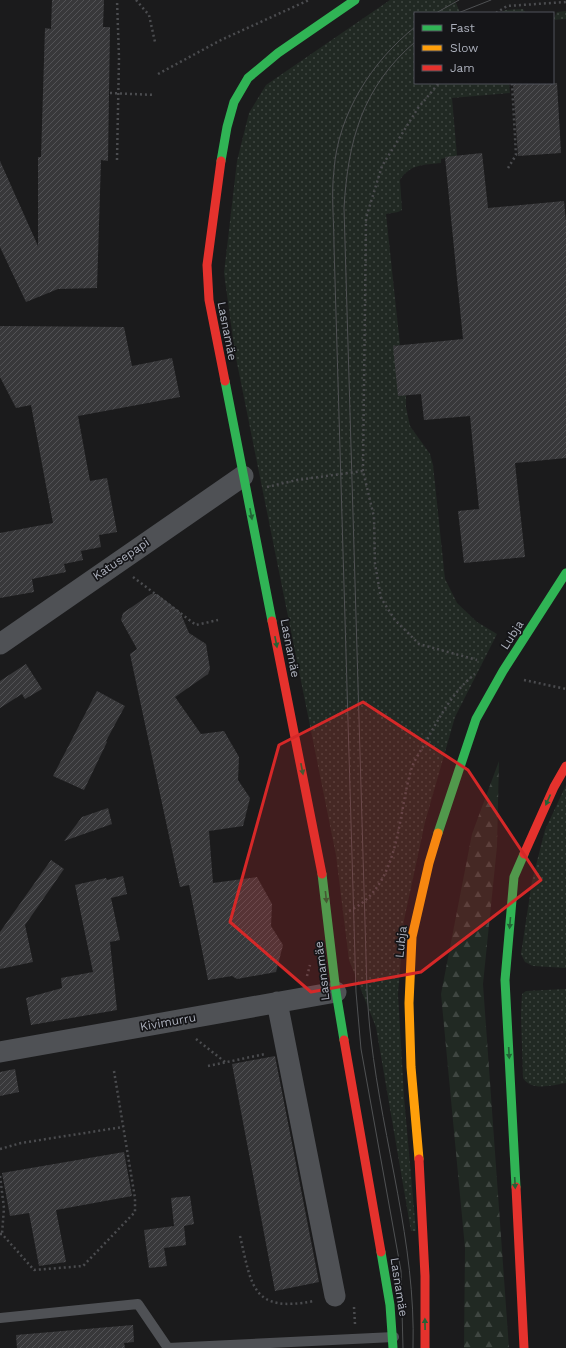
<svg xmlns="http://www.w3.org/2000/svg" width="566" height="1348" font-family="'Work Sans',sans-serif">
	<defs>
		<pattern id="grass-dots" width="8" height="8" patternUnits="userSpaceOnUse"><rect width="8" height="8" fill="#212923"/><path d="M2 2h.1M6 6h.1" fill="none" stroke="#3f4641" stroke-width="1.8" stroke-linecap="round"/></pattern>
		<pattern id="forest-firs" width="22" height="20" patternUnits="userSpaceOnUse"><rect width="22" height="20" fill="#212923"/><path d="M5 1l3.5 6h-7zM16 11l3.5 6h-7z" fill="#3f4641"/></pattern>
		<pattern id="building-hatch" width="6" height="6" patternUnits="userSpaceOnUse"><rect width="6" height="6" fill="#38383a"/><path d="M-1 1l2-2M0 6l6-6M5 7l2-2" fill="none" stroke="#525255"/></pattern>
	</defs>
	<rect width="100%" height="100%" fill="#1b1b1c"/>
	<path fill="url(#grass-dots)" d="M 390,0 L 455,0 L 460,13 L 415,13 L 415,83 L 509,83 L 510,93 L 452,98 L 457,156 L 441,159 L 441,163 C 424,165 410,164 400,180 L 402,210 L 398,212 L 386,214 L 400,345 L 394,346 L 406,395 L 406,407 L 410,426 L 430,454 L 433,465 L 445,579 L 457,603 L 477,622 L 497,634 L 455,717 L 425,822 L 404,920 L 398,994 L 404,1097 L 416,1231 L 411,1231 L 376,1027 L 349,960 L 336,855 L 235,353 L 224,273 L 237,161 L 249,113 L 266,85 Z
		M 523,9 L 526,13 L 500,13 L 505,10 Z
		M 566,11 L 566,19 L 553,20 L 557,12 Z
		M 566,785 L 566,968 L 533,966 L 525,962 L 521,954 L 532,881 L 545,830 Z
		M 566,989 L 566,1083 C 552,1085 532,1092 523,1078 L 521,1015 L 522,994 L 526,991 Z"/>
	<path fill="url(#forest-firs)" d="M 499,761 L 497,846 L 483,984 L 509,1348 L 464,1348 L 465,1248 L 441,994 L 472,834 Z"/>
	<path fill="url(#building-hatch)" d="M 52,0 L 104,0 L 103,27 L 110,27 L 108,161 L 101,160 L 97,288 L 58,289 L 26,302 L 0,247 L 0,161 L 38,246 L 38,157 L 41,157 L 45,28 L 51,29 Z
		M 513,83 L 557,83 L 561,153 L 518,156 Z
		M 482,153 L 488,208 L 564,201 L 566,222 L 566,458 L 515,463 L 525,557 L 464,563 L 458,511 L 479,509 L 470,416 L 424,420 L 421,394 L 398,396 L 393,346 L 463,339 L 445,157 Z
		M 0,326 L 124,327 L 132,366 L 172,358 L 180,397 L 78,416 L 90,481 L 107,478 L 117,532 L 99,535 L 101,547 L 81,551 L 83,560 L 64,564 L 66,572 L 32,579 L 34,592 L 0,598 L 0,533 L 53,523 L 31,405 L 16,408 L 0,377 Z
		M 151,594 L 157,594 L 180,612 L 189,633 L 206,644 L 210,669 L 208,674 L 175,697 L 201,734 L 224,731 L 239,757 L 238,780 L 250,798 L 243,826 L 209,831 L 213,883 L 257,877 L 272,904 L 271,926 L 283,945 L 276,972 L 237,979 L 232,976 L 208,980 L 189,885 L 180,887 L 130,654 L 137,649 L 121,620 L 123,613 Z
		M 26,664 L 42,689 L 25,699 L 22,694 L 0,708 L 0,681 Z
		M 97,691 L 125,706 L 106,741 L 107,742 L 84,790 L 53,776 Z
		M 108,808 L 112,824 L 64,841 L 82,817 Z
		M 51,860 L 64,869 L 25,925 L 33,962 L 0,969 L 0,932 Z
		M 123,876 L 127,894 L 111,898 L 120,940 L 110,942 L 117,1010 L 31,1025 L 26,998 L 62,988 L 61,978 L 93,972 L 75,885 L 106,878 L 107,880 Z
		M 275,1056 L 319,1282 L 275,1291 L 232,1064 Z
		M 15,1069 L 19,1092 L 0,1096 L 0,1072 Z
		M 124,1152 L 132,1196 L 56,1210 L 66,1262 L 39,1266 L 29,1213 L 10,1216 L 2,1173 Z
		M 190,1196 L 194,1224 L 184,1226 L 186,1245 L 164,1248 L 167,1266 L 149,1268 L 144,1230 L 174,1226 L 171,1198 Z
		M 133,1325 L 134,1342 L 124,1343 L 125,1348 L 17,1348 L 16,1335 Z"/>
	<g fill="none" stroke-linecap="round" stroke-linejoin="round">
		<path stroke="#4b4c4f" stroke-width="2.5" stroke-dasharray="2 3" stroke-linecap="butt" d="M 136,0 L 149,15 L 155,42
			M 496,13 L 507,6 L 566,2
			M 158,74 L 221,40 L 309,0
			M 110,93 L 155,95
			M 117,160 L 119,58 L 117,0
			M 508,168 L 516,155 L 512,83
			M 363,471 L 366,218 L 382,166 L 418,108 L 439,83
			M 267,487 L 297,480 L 363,471 L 374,517 L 375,564 L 381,598 L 395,620 L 419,644 L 477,660
			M 133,577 L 196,625 L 218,620
			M 524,680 L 566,689
			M 349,911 C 401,886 397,815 412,767 C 415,759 420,752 424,745 C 438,720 452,692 475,674
			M 307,976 L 310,965
			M 196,1039 L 225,1062
			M 208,1066 L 265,1054
			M 0,1149 L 21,1143 L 123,1127
			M 0,1176 L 4,1208 L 2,1234
			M 0,1234 L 2,1234 L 34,1270 L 83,1266 L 135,1212 L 135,1198 L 114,1071
			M 240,1236 C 252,1287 252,1313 314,1301
			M 354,1307 L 355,1324"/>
		<path stroke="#4f5155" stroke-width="10" d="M 0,1318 L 138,1304 L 168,1348 L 394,1337"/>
		<path stroke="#4f5155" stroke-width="21" d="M 0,644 L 243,476
			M 277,1002 L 335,1296
			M 0,1052 L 336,992"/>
		<path stroke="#30b455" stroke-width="9" d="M 221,161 L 227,127 L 234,102 L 248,78 L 278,53 L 355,0
			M 225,381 L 272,621
			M 438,833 L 476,719 L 503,671 L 566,573
			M 322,874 L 336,992 L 344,1040
			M 516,1187 L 505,980 L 514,877 L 524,854
			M 381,1252 L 390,1305 L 393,1348"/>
		<path stroke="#ff9f0a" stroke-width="9" d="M 419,1159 L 411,1067 L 409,1003 L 412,937 L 429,863 L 438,833"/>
		<path stroke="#e5322d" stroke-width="9" d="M 221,161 L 207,265 L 209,300 L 225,381
			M 272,621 L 322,874
			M 524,854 L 554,787 L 566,766
			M 344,1040 L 381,1252
			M 419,1159 L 425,1276 L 425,1348
			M 516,1187 L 524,1348"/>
		<path stroke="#4f5153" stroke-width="1" d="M 436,13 L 459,0
			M 458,13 L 491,0
			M 403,1348 L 401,1271 L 361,1049 L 356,992 L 334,246 C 334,221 331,195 334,170 C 338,114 372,61 415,27
			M 413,1348 C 416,1243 383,1143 371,1039 C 369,1023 368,1007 367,991 L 344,208 C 348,141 362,87 415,42"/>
	</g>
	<defs><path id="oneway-solid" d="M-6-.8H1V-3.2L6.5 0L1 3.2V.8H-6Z"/></defs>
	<g fill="#226436">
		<use href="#oneway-solid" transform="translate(251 514) rotate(79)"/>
		<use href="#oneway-solid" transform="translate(276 642) rotate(79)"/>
		<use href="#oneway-solid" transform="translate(302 769) rotate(79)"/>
		<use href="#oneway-solid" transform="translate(548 800) rotate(114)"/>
		<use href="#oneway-solid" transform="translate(326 897) rotate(84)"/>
		<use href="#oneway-solid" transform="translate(510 923) rotate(95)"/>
		<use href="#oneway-solid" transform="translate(509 1053) rotate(87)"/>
		<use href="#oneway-solid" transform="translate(515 1183) rotate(87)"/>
		<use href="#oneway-solid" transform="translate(425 1324) rotate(-91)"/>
	</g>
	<path fill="#d62828" fill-opacity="0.2" stroke="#d62828" stroke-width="3" stroke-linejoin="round" d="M 363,702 L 468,770 L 541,880 L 421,972 L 311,992 L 230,922 L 279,745 Z"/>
	<g text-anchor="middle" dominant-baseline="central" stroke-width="3.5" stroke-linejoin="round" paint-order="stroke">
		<g font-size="12" fill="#acb0bc" stroke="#151518">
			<text transform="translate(227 331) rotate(79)">Lasnamäe</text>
			<text transform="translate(121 559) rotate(-34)">Katusepapi</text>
			<text transform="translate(512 635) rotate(-57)">Lubja</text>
			<text transform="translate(290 648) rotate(79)">Lasnamäe</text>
			<text transform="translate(401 942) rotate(-84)">Lubja</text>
			<text transform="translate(322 971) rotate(-97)">Lasnamäe</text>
			<text transform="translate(168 1022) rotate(-10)">Kivimurru</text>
			<text transform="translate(399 1287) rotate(81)">Lasnamäe</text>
		</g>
	</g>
	<rect x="414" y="12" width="140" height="72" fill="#151518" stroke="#51535a"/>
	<rect x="422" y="25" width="20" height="6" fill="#30b455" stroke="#51535a"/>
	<text x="450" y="32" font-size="12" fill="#acb0bc">Fast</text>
	<rect x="422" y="45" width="20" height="6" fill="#ff9f0a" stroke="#51535a"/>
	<text x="450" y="52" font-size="12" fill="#acb0bc">Slow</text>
	<rect x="422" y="65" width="20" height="6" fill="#e5322d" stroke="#51535a"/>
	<text x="450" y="72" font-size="12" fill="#acb0bc">Jam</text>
</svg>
